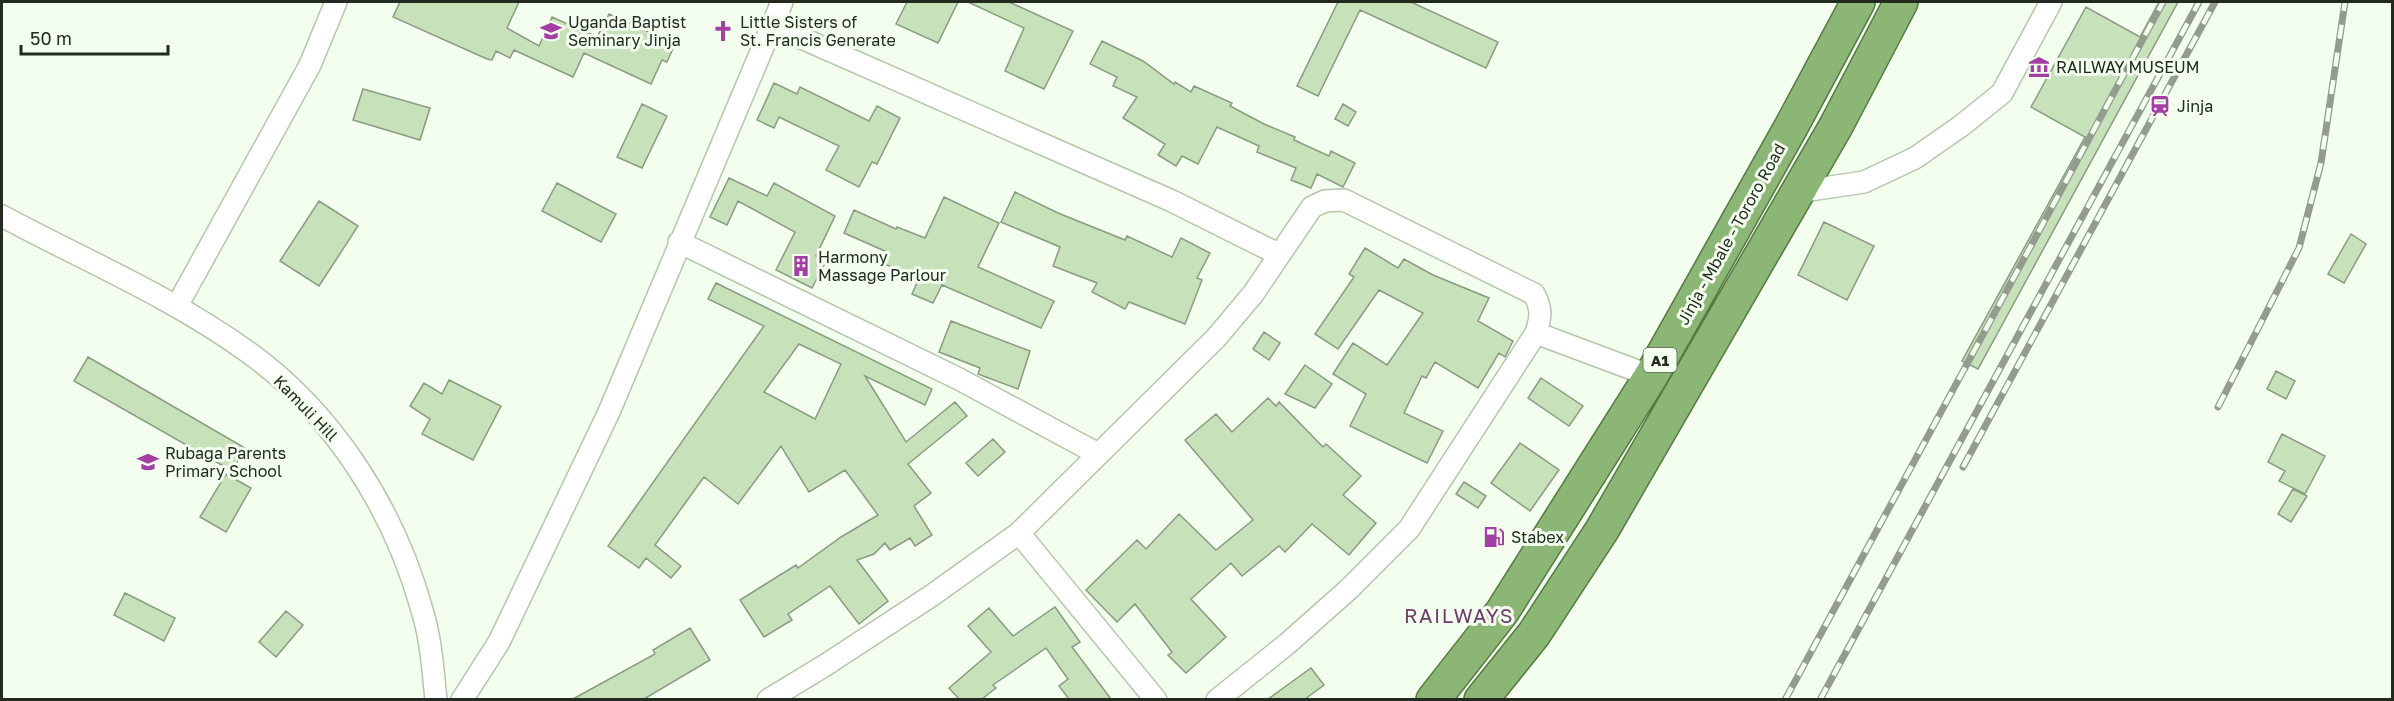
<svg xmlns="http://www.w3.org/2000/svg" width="2394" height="701" font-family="'Golos Text',sans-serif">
	<rect width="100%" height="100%" fill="#f3feee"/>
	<path fill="#c7e2ba" stroke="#899b81" stroke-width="1.5" fill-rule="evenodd" d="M 400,2 L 519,2 L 507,28 L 539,46 L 552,17 L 597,37 L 609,14 L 675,44 L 667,62 L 662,60 L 651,84 L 584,53 L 573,77 L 514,50 L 510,58 L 496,51 L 492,60 L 487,59 L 393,17 Z
		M 907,2 L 958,2 L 938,43 L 896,24 Z
		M 968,2 L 1009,2 L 1073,31 L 1044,89 L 1005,71 L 1024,28 Z
		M 1338,2 L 1411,2 L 1498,42 L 1486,68 L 1360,10 L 1318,96 L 1297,86 Z
		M 2159,2 L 2178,2 L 1978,369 L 1962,361 L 2085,137 L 2031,107 L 2086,7 L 2140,37 Z
		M 1102,41 L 1143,61 L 1174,84 L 1175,82 L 1191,92 L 1194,86 L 1232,103 L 1230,106 L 1264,124 L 1295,137 L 1294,140 L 1329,156 L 1331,151 L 1355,163 L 1343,187 L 1317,174 L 1311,188 L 1291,180 L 1296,168 L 1257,152 L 1259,146 L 1217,127 L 1198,164 L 1182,156 L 1176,166 L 1158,155 L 1165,144 L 1123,118 L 1137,97 L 1113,86 L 1117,77 L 1090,64 Z
		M 774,83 L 797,94 L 800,87 L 869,121 L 877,106 L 900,118 L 877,164 L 872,162 L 859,187 L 826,170 L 839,146 L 779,117 L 774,128 L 757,120 Z
		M 363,89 L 430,108 L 420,140 L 353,120 Z
		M 642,104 L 667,116 L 642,168 L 617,157 Z
		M 1343,104 L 1356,112 L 1348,126 L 1335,119 Z
		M 729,178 L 767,196 L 774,183 L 835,216 L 816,256 L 826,261 L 812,288 L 776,270 L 795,232 L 738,201 L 727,225 L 710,217 Z
		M 557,183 L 616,214 L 601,242 L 542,211 Z
		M 1015,192 L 1058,213 L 1125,240 L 1127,236 L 1172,257 L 1181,238 L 1210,253 L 1197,278 L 1202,280 L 1185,324 L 1129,302 L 1125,309 L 1092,292 L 1097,283 L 1053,266 L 1060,247 L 1001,222 Z
		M 944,197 L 999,223 L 978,267 L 1054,301 L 1041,328 L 942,285 L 933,303 L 912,294 L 919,278 L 882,263 L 887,252 L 844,233 L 854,210 L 896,229 L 897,227 L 925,238 Z
		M 319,201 L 358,226 L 319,286 L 280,261 Z
		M 1824,222 L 1874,246 L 1847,300 L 1798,275 Z
		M 2351,234 L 2366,244 L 2344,283 L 2328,274 Z
		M 1365,248 L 1398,268 L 1404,259 L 1433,275 L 1489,298 L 1478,321 L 1513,341 L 1505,357 L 1499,353 L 1478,388 L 1435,362 L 1426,378 L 1422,376 L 1404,413 L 1443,431 L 1427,463 L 1350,426 L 1366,394 L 1333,374 L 1353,343 L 1387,365 L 1423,313 L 1379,290 L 1338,349 L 1315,334 L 1354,277 L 1349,274 Z
		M 716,283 L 932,389 L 925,405 L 865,376 L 906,442 L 955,402 L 967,416 L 908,464 L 931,493 L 914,506 L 932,535 L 915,546 L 910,538 L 890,550 L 885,543 L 874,554 L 857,560 L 888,601 L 859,624 L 830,586 L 788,614 L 792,620 L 764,637 L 740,600 L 796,565 L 798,568 L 841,537 L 878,515 L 845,470 L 809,492 L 781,446 L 738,504 L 704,477 L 655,545 L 681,566 L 671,578 L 646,558 L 639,568 L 608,546 L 764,326 L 708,299 ZM 799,344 L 841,364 L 815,419 L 764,392 Z
		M 951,321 L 1030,351 L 1018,389 L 978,374 L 980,368 L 939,352 Z
		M 1264,332 L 1280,343 L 1269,360 L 1253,349 Z
		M 88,357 L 245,448 L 232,471 L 74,381 Z
		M 1305,365 L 1332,384 L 1315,408 L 1285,394 Z
		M 2276,371 L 2295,381 L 2286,399 L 2267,389 Z
		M 1541,378 L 1583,406 L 1569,426 L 1528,398 Z
		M 449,380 L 501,406 L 473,460 L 422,434 L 430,419 L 410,406 L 424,383 L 442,394 Z
		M 1268,398 L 1276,406 L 1279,402 L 1323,447 L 1326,444 L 1361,476 L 1343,495 L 1376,523 L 1349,555 L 1312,524 L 1285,552 L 1279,546 L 1242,576 L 1231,563 L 1191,599 L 1226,637 L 1186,673 L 1168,655 L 1172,652 L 1135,604 L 1117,622 L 1086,590 L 1137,540 L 1146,549 L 1179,514 L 1216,550 L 1253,520 L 1185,440 L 1216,414 L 1232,432 Z
		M 2282,434 L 2325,456 L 2305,494 L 2279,481 L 2285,471 L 2268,462 Z
		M 993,439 L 1005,452 L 978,476 L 966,463 Z
		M 1520,443 L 1559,470 L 1530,511 L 1491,483 Z
		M 226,474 L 251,488 L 226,532 L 200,517 Z
		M 1464,482 L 1486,496 L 1478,508 L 1456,494 Z
		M 2293,489 L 2307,496 L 2291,522 L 2278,514 Z
		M 125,593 L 175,618 L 164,641 L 114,615 Z
		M 1055,607 L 1080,642 L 1072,647 L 1111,699 L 1069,699 L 1059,686 L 1068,679 L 1046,648 L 993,685 L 996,688 L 982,699 L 959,699 L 949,688 L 991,652 L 968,626 L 989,608 L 1013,636 Z
		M 286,611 L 303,625 L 276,657 L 259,642 Z
		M 690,628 L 710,660 L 644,699 L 573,699 L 655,654 L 653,650 Z
		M 1311,668 L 1324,685 L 1305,699 L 1268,699 Z"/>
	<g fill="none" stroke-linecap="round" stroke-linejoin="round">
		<defs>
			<path id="minor" d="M 772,25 L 1172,201 L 1278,254
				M 1797,192 L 1864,182 L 1915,158 L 1961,126 L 2002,93 L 2051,2
				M 2,216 C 84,260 172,297 248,352 C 333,413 394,509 422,610 C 431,639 433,670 436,700
				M 679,242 L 959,379 L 1098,454
				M 177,306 L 310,65 L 336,2
				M 1536,333 L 1651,376
				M 1019,533 L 1156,700
				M 462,700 L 499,642 L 609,412 L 782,2
				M 768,700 L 824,666 L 931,596 L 1019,533 L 1216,338 L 1253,294 L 1312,207 L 1325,201 L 1344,200 L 1534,294 C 1542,309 1541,317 1536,333 L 1409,529 L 1349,589 L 1287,644 L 1217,700"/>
			<path id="trunk" d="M 1433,700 L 1502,612 L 1651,376 L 1791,127 L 1858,2
				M 1481,700 L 1534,634 L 1602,530 L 1836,126 L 1901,2"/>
		</defs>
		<use href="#minor" stroke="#b4c6ab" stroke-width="24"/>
		<use href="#trunk" stroke="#557942" stroke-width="36"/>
		<use href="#minor" stroke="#fff" stroke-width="21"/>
		<use href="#trunk" stroke="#8cb676" stroke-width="33"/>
		<defs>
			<path id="rail" d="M 2218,407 L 2299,248 L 2321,163 L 2345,2
				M 1963,467 L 2215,2
				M 1785,700 L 2163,2
				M 1820,700 L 2199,2"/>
		</defs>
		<use href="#rail" stroke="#939c8f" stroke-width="7"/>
		<use href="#rail" stroke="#f3feee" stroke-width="4.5" stroke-dasharray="14" stroke-linecap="butt"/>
	</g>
	<defs>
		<symbol id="university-bare" viewBox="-9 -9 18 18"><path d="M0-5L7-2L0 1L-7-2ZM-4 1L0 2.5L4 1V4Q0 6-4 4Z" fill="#a33fa4" stroke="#f3feee" stroke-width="2.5" paint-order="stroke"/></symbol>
		<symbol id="church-bare" viewBox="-9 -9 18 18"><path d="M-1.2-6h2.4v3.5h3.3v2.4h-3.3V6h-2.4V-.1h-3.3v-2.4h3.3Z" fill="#a33fa4" stroke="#f3feee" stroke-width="2.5" paint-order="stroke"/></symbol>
		<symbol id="museum-bare" viewBox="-9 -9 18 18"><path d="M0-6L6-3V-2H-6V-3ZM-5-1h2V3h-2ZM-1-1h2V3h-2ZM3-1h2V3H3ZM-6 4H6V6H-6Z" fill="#a33fa4" stroke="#f3feee" stroke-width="2.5" paint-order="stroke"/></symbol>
		<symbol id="station-bare" viewBox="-9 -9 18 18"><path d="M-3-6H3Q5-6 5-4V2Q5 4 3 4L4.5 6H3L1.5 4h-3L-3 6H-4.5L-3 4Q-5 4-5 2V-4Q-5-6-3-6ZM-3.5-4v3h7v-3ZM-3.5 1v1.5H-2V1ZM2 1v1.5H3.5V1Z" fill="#a33fa4" stroke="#f3feee" stroke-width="2.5" paint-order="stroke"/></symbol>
		<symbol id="building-bare" viewBox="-9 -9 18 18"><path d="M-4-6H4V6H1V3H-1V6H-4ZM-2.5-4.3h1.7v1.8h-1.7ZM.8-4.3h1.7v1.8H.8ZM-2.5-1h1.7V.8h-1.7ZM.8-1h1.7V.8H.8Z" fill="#a33fa4" stroke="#f3feee" stroke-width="2.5" paint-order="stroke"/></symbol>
		<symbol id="school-bare" viewBox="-9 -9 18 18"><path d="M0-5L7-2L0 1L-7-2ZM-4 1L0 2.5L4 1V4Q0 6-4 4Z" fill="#a33fa4" stroke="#f3feee" stroke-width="2.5" paint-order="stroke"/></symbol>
		<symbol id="fuel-bare" viewBox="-9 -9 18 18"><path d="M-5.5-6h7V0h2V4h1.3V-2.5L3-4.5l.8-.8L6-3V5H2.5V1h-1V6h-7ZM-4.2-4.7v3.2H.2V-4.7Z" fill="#a33fa4" stroke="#f3feee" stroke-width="2.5" paint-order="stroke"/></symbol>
	</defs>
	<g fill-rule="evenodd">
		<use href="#university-bare" x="536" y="16" width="30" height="30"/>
		<use href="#church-bare" x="708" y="16" width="30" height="30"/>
		<use href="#museum-bare" x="2024" y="52" width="30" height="30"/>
		<use href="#station-bare" x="2145" y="91" width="30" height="30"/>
		<use href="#building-bare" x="786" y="251" width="30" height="30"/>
		<use href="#school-bare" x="133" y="447" width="30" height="30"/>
		<use href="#fuel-bare" x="1479" y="522" width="30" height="30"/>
	</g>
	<g text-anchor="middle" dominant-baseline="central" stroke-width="6" stroke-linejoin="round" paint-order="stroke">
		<rect fill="#f3feee" stroke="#616a5e" stroke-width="1.5" x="1643.5" y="348" width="33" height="24" rx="4.5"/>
		<g font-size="15" font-weight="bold" fill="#232a20">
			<text x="1660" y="360">A1</text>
		</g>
		<g font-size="16" fill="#232a20" stroke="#f3feee" text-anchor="start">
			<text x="568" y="22">Uganda Baptist<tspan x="568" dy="18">Seminary Jinja</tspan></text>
			<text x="740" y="22">Little Sisters of<tspan x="740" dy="18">St. Francis Generate</tspan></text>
			<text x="2056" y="67">RAILWAY MUSEUM</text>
			<text x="2177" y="106">Jinja</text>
			<text x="818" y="257">Harmony<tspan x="818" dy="18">Massage Parlour</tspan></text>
			<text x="165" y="453">Rubaga Parents<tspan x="165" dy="18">Primary School</tspan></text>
			<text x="1511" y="537">Stabex</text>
		</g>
		<g font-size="16" fill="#232a20" stroke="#f3feee">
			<text transform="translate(1731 234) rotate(-61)">Jinja - Mbale - Tororo Road</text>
			<text transform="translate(306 408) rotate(46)">Kamuli Hill</text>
		</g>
		<g font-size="20" letter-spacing="1.5" fill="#6e3b6d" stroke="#f3feee">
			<text x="1459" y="615">RAILWAYS</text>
		</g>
	</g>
	<rect width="2394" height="701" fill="none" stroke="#232a20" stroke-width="6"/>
	<path d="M21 45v9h147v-9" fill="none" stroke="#232a20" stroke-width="3"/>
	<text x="30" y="45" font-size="18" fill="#232a20" stroke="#f3feee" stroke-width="4.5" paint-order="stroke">50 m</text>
</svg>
